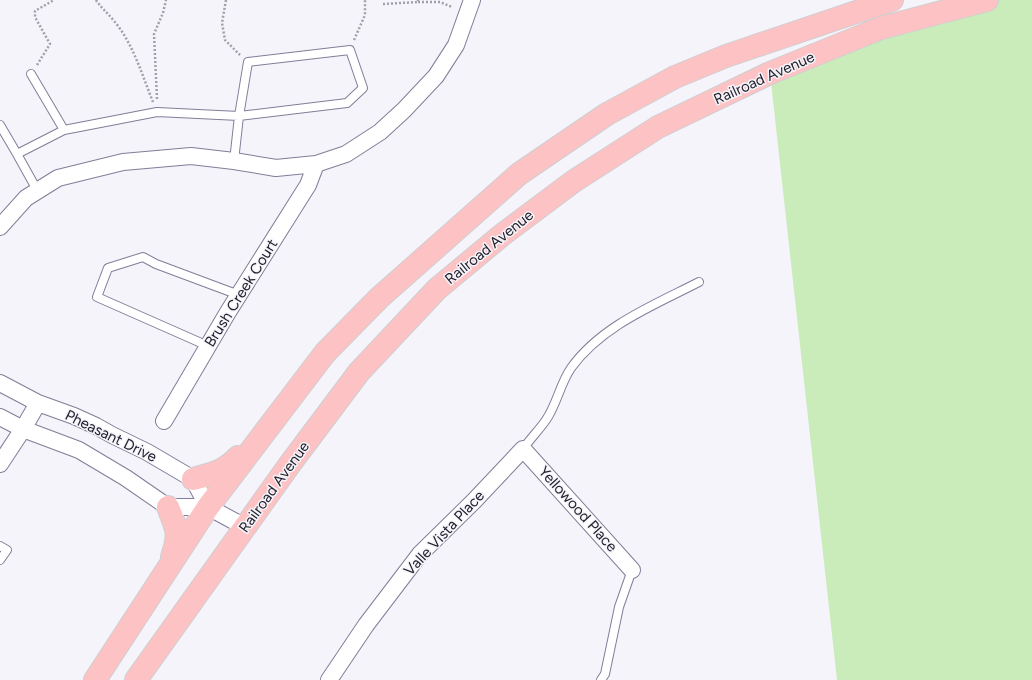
<svg xmlns="http://www.w3.org/2000/svg" width="1032" height="680" font-family="Figtree,sans-serif">
	<rect width="100%" height="100%" fill="#f5f4fa"/>
	<path fill="#caecbb" d="M 987,0 L 1032,0 L 1032,680 L 837,680 L 770,73 Z"/>
	<g fill="none" stroke-linecap="round" stroke-linejoin="round">
		<defs>
			<path id="lane" d="M 31,74 L 64,130
				M 0,125 L 17,154
				M 37,190 L 17,154 L 64,130 L 157,112 L 239,116 L 347,103 L 363,88 L 350,50 L 248,62 L 239,116 L 234,161
				M 208,346 L 97,297 L 108,268 L 143,257 L 156,264 L 239,295
				M 523,449 C 530,439 539,430 546,420 C 557,404 560,384 571,368 C 601,326 654,305 699,282
				M 0,546 L 7,550 L 0,560
				M 601,680 L 605,674 L 619,607 L 632,570"/>
			<path id="street" d="M 0,227 L 26,198 L 58,178 L 123,162 L 191,156 L 234,161 L 276,168 L 316,164 L 346,154 L 380,132 L 404,110 L 436,76 L 456,45 L 472,0
				M 0,383 L 38,403 L 74,416 L 96,426 L 112,435 L 147,452 L 193,479 L 208,507
				M 0,417 L 23,429 L 79,450 L 126,478 L 168,507 L 208,507 L 245,527
				M 164,421 L 228,312 L 308,185 L 316,164
				M 0,464 L 23,429 L 38,403
				M 329,680 L 366,625 L 420,554 L 474,501 L 523,449 L 632,570"/>
			<path id="highway" d="M 193,479 C 211,474 224,472 238,457
				M 168,507 C 177,530 180,533 172,557
				M 95,680 L 208,507 L 325,353 L 379,298 L 519,174 L 607,114 L 675,77 L 726,56 L 892,0
				M 136,680 L 290,464 L 359,372 L 437,289 L 502,235 L 574,181 L 658,127 L 770,73 L 881,28 L 987,0"/>
		</defs>
		<use href="#lane" stroke="#827d98" stroke-width="10"/>
		<use href="#street" stroke="#827d98" stroke-width="18"/>
		<use href="#highway" stroke="#cfced1" stroke-width="24"/>
		<path stroke="#a1a0a8" stroke-width="2.5" stroke-dasharray="2 2" stroke-linecap="butt" d="M 96,0 C 101,8 108,13 114,21 C 133,43 142,75 153,102
			M 226,0 L 222,23 L 225,40 L 240,55
			M 418,2 L 440,2 L 452,7
			M 383,4 L 418,2 L 418,0
			M 354,40 L 365,15 L 365,0
			M 37,65 L 50,44 L 35,17 L 35,11 L 54,0
			M 157,99 L 154,34 L 163,13 L 166,0"/>
		<use href="#lane" stroke="#fff" stroke-width="8"/>
		<use href="#street" stroke="#fff" stroke-width="16"/>
		<use href="#highway" stroke="#fdc3c4" stroke-width="22"/>
	</g>
	<g text-anchor="middle" dominant-baseline="central" stroke-width="3" stroke-linejoin="round" paint-order="stroke">
		<g font-size="15" fill="#23212c" stroke="#f5f4fa">
			<text transform="translate(764 78) rotate(-24)">Railroad Avenue</text>
			<text transform="translate(489 247) rotate(-39)">Railroad Avenue</text>
			<text transform="translate(241 293) rotate(-58)">Brush Creek Court</text>
			<text transform="translate(111 436) rotate(26)">Pheasant Drive</text>
			<text transform="translate(274 487) rotate(-54)">Railroad Avenue</text>
			<text transform="translate(578 509) rotate(48)">Yellowood Place</text>
			<text transform="translate(444 533) rotate(-47)">Valle Vista Place</text>
		</g>
	</g>
</svg>
